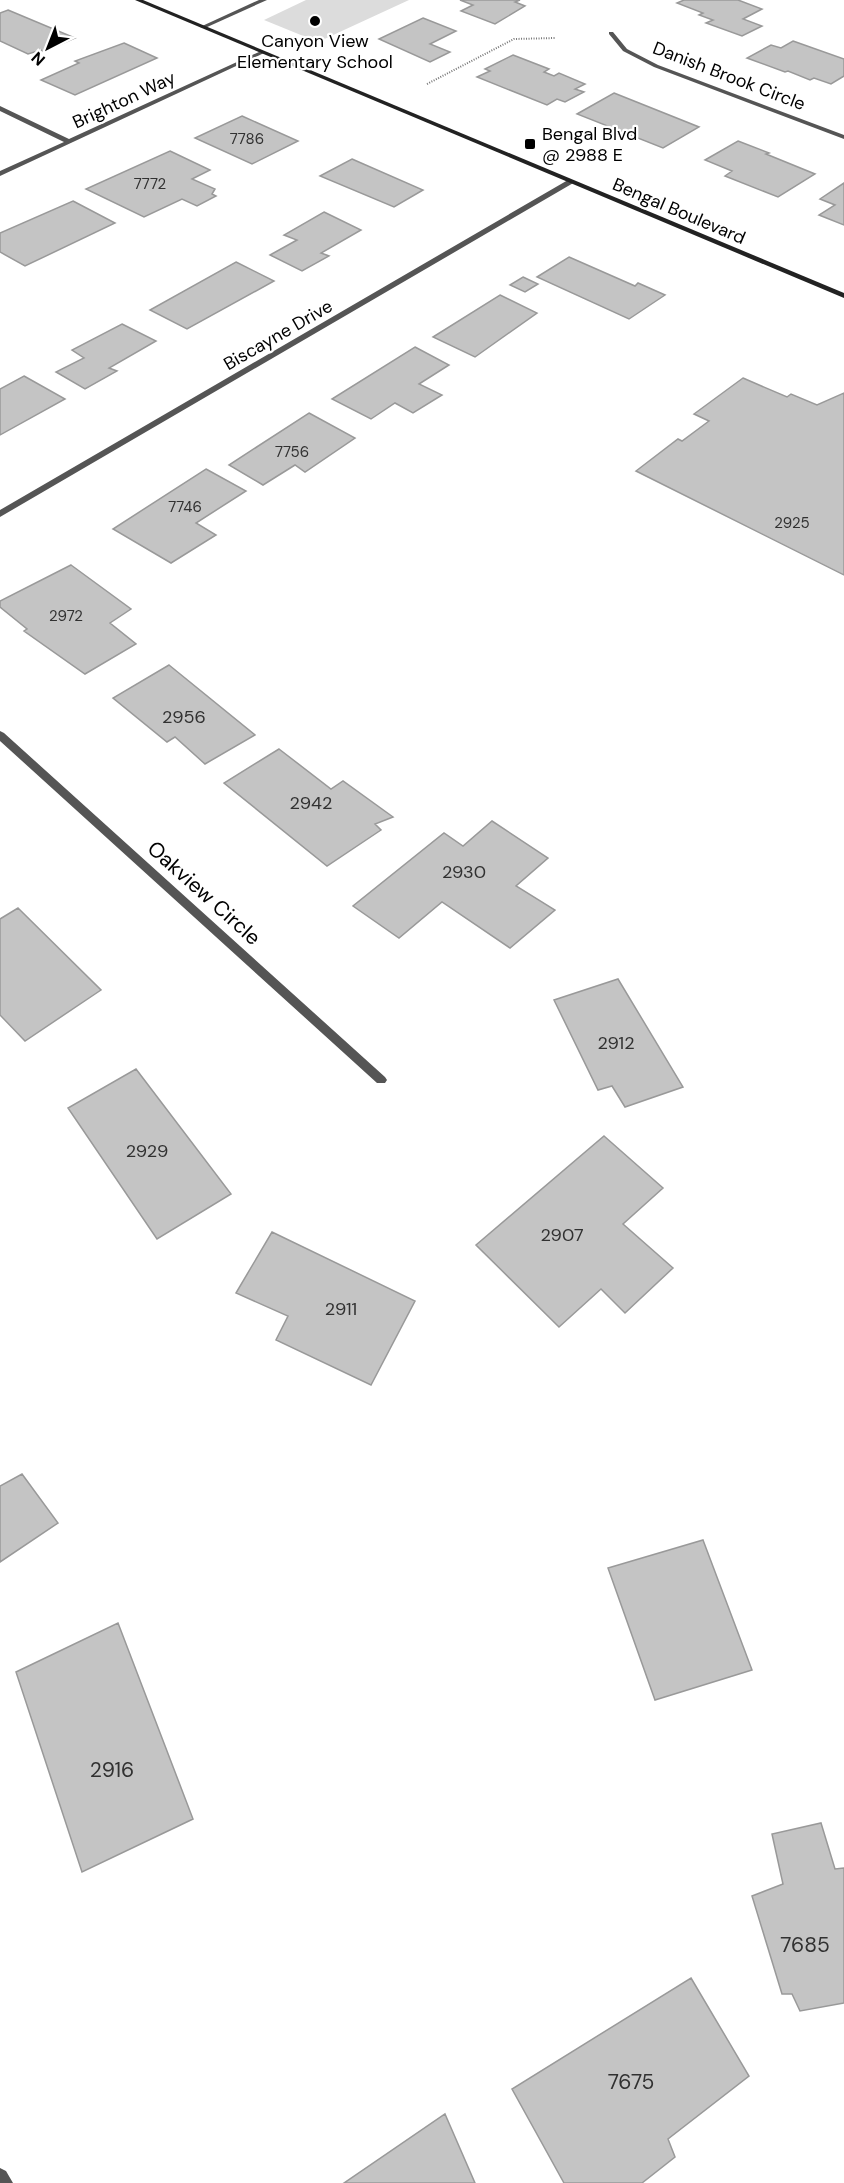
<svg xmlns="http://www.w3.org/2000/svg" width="844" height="2183" font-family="'DM Sans',sans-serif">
	<rect width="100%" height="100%" fill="#fff"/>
	<path fill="#dcdcdc" d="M 306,0 L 409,0 L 318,42 L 264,20 Z"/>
	<path fill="#c4c4c4" stroke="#999" stroke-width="1.5" d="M 460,0 L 520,0 L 515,2 L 525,6 L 495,24 L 461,11 L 473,5 Z
		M 684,0 L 738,0 L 762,9 L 743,19 L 762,26 L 742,36 L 706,23 L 713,20 L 699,15 L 703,13 L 677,3 Z
		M 8,10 L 75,38 L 43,52 L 41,50 L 28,54 L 0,41 L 0,13 Z
		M 423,18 L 456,31 L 430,44 L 450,52 L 430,62 L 379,39 Z
		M 793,41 L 844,59 L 844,76 L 831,84 L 814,78 L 810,80 L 788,71 L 785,72 L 747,58 L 771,45 L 781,48 Z
		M 124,43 L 157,58 L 75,95 L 41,80 L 79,63 L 75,61 Z
		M 513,55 L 549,69 L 544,72 L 554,76 L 559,73 L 585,84 L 575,89 L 584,92 L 565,102 L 557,99 L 547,105 L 477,77 L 490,71 L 485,69 Z
		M 614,93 L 699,127 L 663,148 L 577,114 Z
		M 242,116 L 298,141 L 252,164 L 195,138 Z
		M 738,141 L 769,153 L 766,154 L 815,174 L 778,197 L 725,176 L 732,171 L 705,160 Z
		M 170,151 L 210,170 L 192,179 L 215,189 L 212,194 L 216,196 L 197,206 L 182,199 L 144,217 L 86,189 Z
		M 352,159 L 423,190 L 394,207 L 320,176 Z
		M 844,183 L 844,225 L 819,215 L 835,205 L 820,199 Z
		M 73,201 L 115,223 L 25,266 L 0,252 L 0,233 Z
		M 324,212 L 361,230 L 321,253 L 329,256 L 302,271 L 270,255 L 297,240 L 284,235 Z
		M 569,257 L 635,286 L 638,283 L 665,295 L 629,319 L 537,277 Z
		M 236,262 L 274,281 L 187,329 L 150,310 Z
		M 523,277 L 538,284 L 525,292 L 510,285 Z
		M 500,295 L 537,313 L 475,357 L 433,337 Z
		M 122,324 L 156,341 L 109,368 L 117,371 L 85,389 L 56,372 L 84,358 L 72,350 Z
		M 415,347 L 449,365 L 419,384 L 442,395 L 413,413 L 395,403 L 371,419 L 332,399 Z
		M 24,376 L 65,399 L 0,435 L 0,389 Z
		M 743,378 L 787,397 L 791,394 L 817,405 L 844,393 L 844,575 L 636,471 L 678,439 L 682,441 L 709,421 L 694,414 Z
		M 309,413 L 355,438 L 305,472 L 295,465 L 263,485 L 229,465 Z
		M 206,469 L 246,491 L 196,523 L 216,535 L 171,563 L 113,529 Z
		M 71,565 L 131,609 L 110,623 L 136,644 L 85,674 L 24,631 L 27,629 L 0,607 L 0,601 Z
		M 169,665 L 255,735 L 205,764 L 175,737 L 167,742 L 113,698 Z
		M 279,749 L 331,789 L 343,781 L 393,817 L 375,824 L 381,830 L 327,866 L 224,783 Z
		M 492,821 L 548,858 L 516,886 L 555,910 L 510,948 L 442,902 L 399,938 L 353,906 L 444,833 L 463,846 Z
		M 18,908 L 101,990 L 25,1041 L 0,1015 L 0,919 Z
		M 618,979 L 683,1087 L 625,1107 L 612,1086 L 598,1090 L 554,1000 Z
		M 136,1069 L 231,1194 L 157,1239 L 68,1108 Z
		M 604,1136 L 663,1188 L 623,1224 L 673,1268 L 625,1313 L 601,1289 L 559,1327 L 476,1245 Z
		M 272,1232 L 415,1301 L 371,1385 L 276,1340 L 288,1316 L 236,1293 Z
		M 22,1474 L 58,1523 L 0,1562 L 0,1486 Z
		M 703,1540 L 752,1670 L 655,1700 L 608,1568 Z
		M 118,1623 L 193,1819 L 82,1872 L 16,1672 Z
		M 821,1823 L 835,1869 L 844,1868 L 844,2003 L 800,2011 L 792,1994 L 782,1994 L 752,1896 L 783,1884 L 772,1834 Z
		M 691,1978 L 749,2076 L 668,2139 L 675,2157 L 642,2183 L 564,2183 L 512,2089 Z
		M 445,2114 L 475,2183 L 344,2183 Z"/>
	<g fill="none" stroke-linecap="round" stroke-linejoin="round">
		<path stroke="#777" stroke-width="2" stroke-dasharray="1 1.5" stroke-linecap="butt" d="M 427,84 L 514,39 L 556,38"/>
		<path fill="#555" fill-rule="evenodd" d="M 259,0 L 267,0 L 205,28 L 200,27 Z"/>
		<path fill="#555" fill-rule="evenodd" d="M 609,32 L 613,32 L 627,49 L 658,65 L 844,135 L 844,139 L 654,67 L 623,51 L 609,34 Z
			M 259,52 L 264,53 L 0,176 L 0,171 L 64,142 L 0,111 L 0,106 L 69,139 Z
			M 568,180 L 575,182 L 0,517 L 0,510 Z
			M 0,731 L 4,733 L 385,1077 L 387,1080 L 385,1083 L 377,1083 L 0,741 Z
			M 0,2168 L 6,2171 L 13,2183 L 0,2183 Z"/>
		<path fill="#222" fill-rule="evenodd" d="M 135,0 L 143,0 L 844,293 L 844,298 Z"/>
	</g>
	<g fill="#000" stroke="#fff" stroke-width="2">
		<circle cx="315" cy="21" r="6"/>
		<rect x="524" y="138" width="12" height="12" rx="3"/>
	</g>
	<g text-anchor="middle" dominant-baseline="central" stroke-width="4.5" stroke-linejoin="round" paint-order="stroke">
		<g font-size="15" fill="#313131">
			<text x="247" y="139">7786</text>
			<text x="150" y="184">7772</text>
			<text x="292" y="452">7756</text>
			<text x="185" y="507">7746</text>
			<text x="792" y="523">2925</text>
			<text x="66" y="616">2972</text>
		</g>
		<g font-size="18" fill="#000" stroke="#fff">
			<text x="315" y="41">Canyon View<tspan x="315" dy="21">Elementary School</tspan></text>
			<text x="542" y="134" text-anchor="start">Bengal Blvd<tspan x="542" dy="21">@ 2988 E</tspan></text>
		</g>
		<g font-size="18" fill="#000" stroke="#fff">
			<text transform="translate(729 76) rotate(21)">Danish Brook Circle</text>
			<text transform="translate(124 100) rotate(-25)">Brighton Way</text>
			<text transform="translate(679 211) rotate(23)">Bengal Boulevard</text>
			<text transform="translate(278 335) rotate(-30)">Biscayne Drive</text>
		</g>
		<g font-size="18" fill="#313131">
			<text x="184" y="717">2956</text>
			<text x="311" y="803">2942</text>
			<text x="464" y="872">2930</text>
			<text x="616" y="1043">2912</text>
			<text x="147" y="1151">2929</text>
			<text x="562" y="1235">2907</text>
			<text x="341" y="1309">2911</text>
		</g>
		<g font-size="21" fill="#000" stroke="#fff">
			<text transform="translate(204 893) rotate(42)">Oakview Circle</text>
		</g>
		<g font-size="21" fill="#313131">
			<text x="112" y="1770">2916</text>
			<text x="805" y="1945">7685</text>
			<text x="631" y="2082">7675</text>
		</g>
	</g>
	<g transform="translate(48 48) rotate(222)" stroke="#ffffff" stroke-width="4.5" paint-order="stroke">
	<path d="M0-4.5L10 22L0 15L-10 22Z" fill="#000000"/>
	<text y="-9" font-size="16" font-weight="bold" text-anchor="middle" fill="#000000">N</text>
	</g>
</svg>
